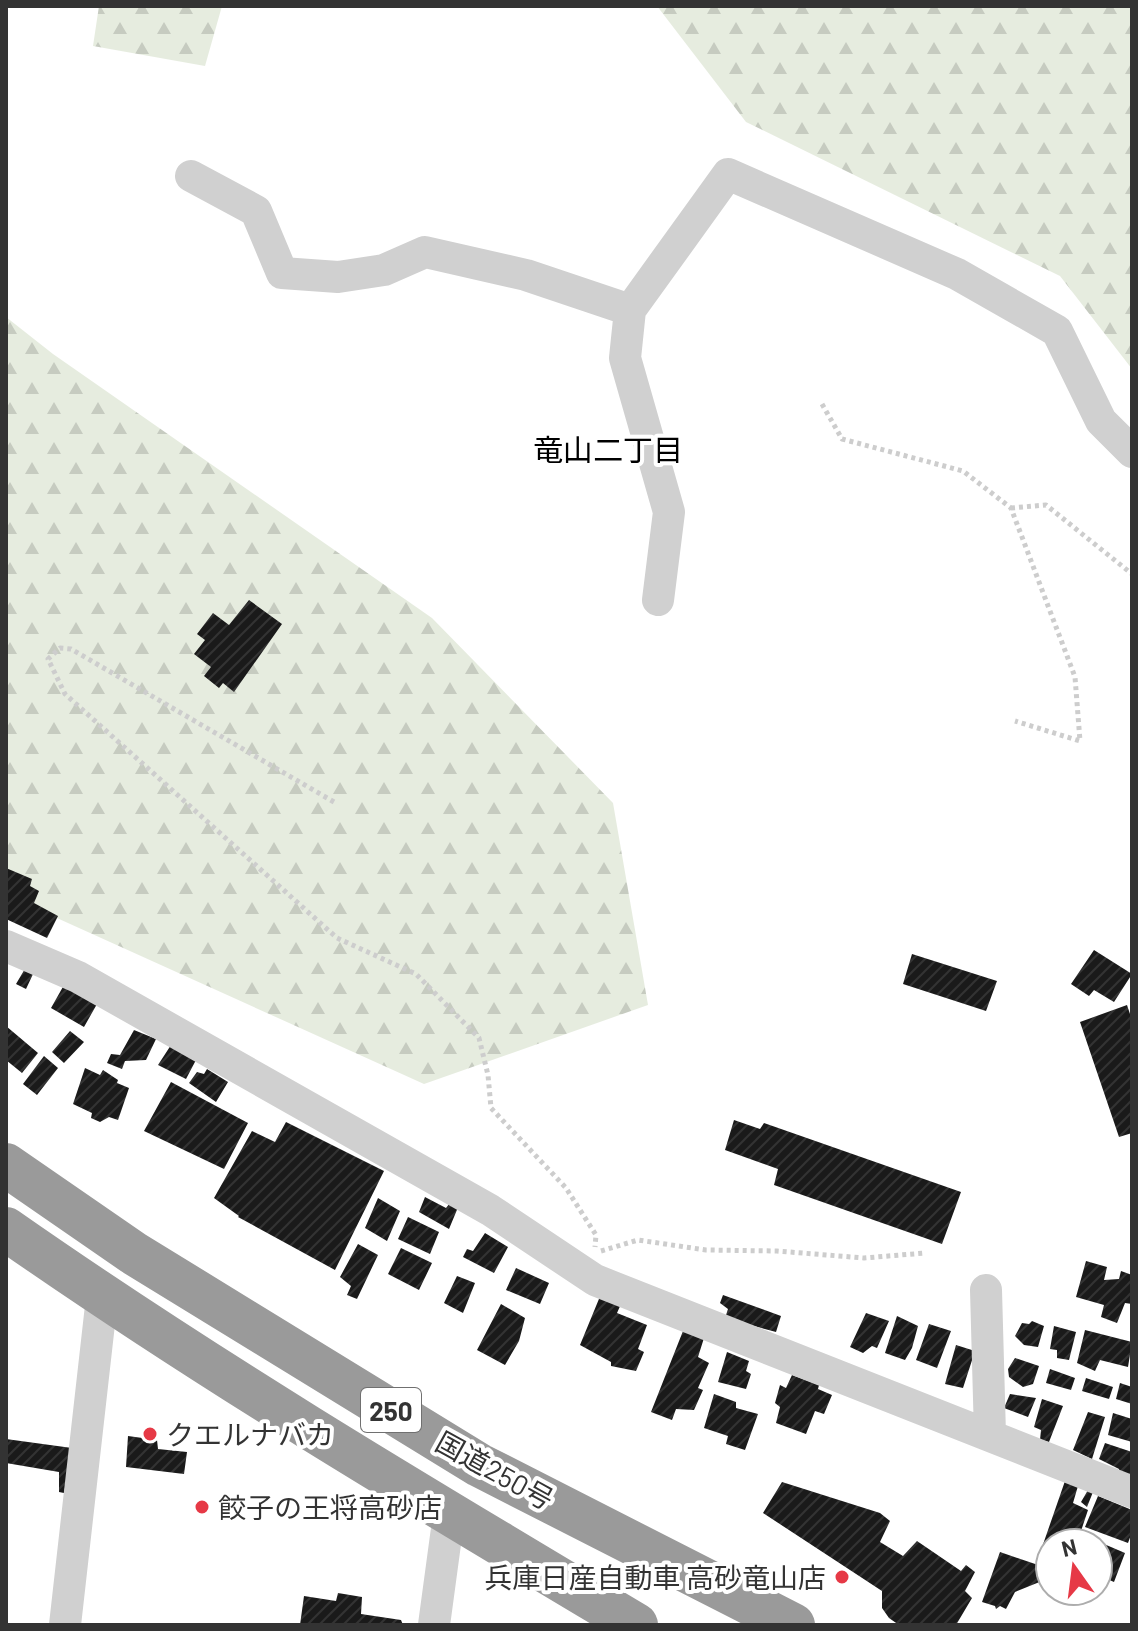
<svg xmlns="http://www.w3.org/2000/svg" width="1138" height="1631" font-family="Barlow,'Noto Sans JP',sans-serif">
	<defs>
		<pattern id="forest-firs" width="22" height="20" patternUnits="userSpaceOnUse" patternTransform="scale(2)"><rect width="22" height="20" fill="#e6ecdf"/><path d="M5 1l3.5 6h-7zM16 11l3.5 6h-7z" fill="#c6cbc0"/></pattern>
		<pattern id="building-hatch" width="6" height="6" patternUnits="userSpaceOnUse" patternTransform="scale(2)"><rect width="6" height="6" fill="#1a1a1a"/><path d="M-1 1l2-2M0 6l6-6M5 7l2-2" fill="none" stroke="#333"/></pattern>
	</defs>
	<rect width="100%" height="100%" fill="#fff"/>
	<path fill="url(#forest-firs)" d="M 99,6 L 222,6 L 205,66 L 93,46 Z
		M 657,6 L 1132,6 L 1132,369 L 1060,276 L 746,122 Z
		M 6,317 L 53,354 L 432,618 L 613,803 L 648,1005 L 424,1084 L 6,895 Z"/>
	<path fill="url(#building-hatch)" d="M 249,600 L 282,624 L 234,692 L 223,683 L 219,688 L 204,676 L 211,667 L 194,654 L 205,640 L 197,634 L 213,613 L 229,625 Z
		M 6,868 L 32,879 L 30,886 L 39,891 L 34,903 L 58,916 L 47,938 L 6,919 Z
		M 1094,950 L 1132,974 L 1114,1002 L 1094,990 L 1089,996 L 1071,984 Z
		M 912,954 L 997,981 L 986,1011 L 903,984 Z
		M 26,967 L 34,972 L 26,989 L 16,984 Z
		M 64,985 L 97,1004 L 84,1027 L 51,1008 Z
		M 1127,1005 L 1132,1020 L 1132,1133 L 1119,1137 L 1080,1022 Z
		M 6,1026 L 38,1053 L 22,1073 L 6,1060 Z
		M 134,1030 L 156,1039 L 146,1060 L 125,1061 L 122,1069 L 107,1063 L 111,1054 L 120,1055 Z
		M 70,1031 L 84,1042 L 64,1063 L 52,1052 Z
		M 171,1045 L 196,1060 L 186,1079 L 158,1065 Z
		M 44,1056 L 58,1068 L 37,1095 L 23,1084 Z
		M 85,1068 L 100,1075 L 103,1070 L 118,1080 L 117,1083 L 129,1088 L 118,1120 L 109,1117 L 100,1122 L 91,1118 L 92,1113 L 73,1104 Z
		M 207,1069 L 228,1082 L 216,1102 L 189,1083 L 197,1072 L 204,1074 Z
		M 171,1082 L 248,1123 L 224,1169 L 144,1131 Z
		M 734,1120 L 760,1129 L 764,1123 L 961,1192 L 942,1244 L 774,1185 L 778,1169 L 725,1150 Z
		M 286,1122 L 384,1171 L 335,1270 L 238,1217 L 239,1216 L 214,1198 L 252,1131 L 275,1142 Z
		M 425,1197 L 446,1208 L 450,1203 L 459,1205 L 449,1229 L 419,1212 Z
		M 378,1198 L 400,1211 L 387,1241 L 365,1228 Z
		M 408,1217 L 439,1232 L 430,1254 L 398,1239 Z
		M 485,1233 L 508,1247 L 494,1273 L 463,1257 L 467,1249 L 473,1251 Z
		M 358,1244 L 378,1255 L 357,1299 L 347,1295 L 351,1286 L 340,1277 Z
		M 401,1248 L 432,1263 L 419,1290 L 388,1274 Z
		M 1086,1261 L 1107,1267 L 1104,1280 L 1119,1279 L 1121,1271 L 1132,1275 L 1132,1304 L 1125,1303 L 1117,1323 L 1101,1317 L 1104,1305 L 1076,1297 Z
		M 516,1268 L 549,1283 L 540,1304 L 506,1290 Z
		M 457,1276 L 475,1283 L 463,1313 L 444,1303 Z
		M 601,1294 L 621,1304 L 617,1313 L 647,1325 L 638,1349 L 644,1352 L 636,1371 L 611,1366 L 611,1362 L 580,1345 Z
		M 723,1295 L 781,1316 L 776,1332 L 725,1318 L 728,1309 L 720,1303 Z
		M 501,1304 L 525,1318 L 519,1341 L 505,1365 L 477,1350 Z
		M 866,1313 L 889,1321 L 877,1348 L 872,1346 L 863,1353 L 850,1347 Z
		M 897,1316 L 918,1326 L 912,1348 L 905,1360 L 885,1353 Z
		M 1032,1321 L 1044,1326 L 1038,1347 L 1024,1345 L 1015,1336 L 1022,1323 L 1029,1324 Z
		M 929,1324 L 951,1331 L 937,1368 L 916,1360 Z
		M 1054,1326 L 1076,1332 L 1069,1360 L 1057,1358 L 1057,1350 L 1050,1349 Z
		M 1085,1330 L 1132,1342 L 1128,1367 L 1100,1360 L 1095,1371 L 1077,1363 Z
		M 683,1331 L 704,1338 L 698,1357 L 709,1363 L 698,1388 L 703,1390 L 694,1410 L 676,1409 L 672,1420 L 651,1412 Z
		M 956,1345 L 975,1351 L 963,1388 L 945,1384 Z
		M 727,1352 L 749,1361 L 746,1371 L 751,1374 L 746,1389 L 718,1382 Z
		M 1015,1358 L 1039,1366 L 1033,1384 L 1023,1387 L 1009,1377 L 1008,1369 Z
		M 1050,1369 L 1075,1378 L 1071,1390 L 1046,1383 Z
		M 792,1375 L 819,1385 L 818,1389 L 832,1395 L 824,1414 L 815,1411 L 806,1434 L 776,1423 L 780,1407 L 775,1403 L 780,1385 L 786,1388 Z
		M 1086,1378 L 1113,1387 L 1109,1399 L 1082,1391 Z
		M 1120,1383 L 1132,1387 L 1132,1404 L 1116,1399 Z
		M 714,1394 L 736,1402 L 736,1408 L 758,1414 L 745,1450 L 726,1444 L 728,1436 L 704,1428 Z
		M 1010,1394 L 1036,1398 L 1028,1417 L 1004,1408 Z
		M 1042,1399 L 1063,1406 L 1049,1442 L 1040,1440 L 1041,1430 L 1034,1427 Z
		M 1088,1412 L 1105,1417 L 1092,1459 L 1073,1450 Z
		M 1113,1413 L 1132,1419 L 1132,1442 L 1108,1435 Z
		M 128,1436 L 157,1440 L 158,1449 L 187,1452 L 184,1474 L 126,1467 Z
		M 6,1439 L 72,1448 L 64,1493 L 59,1492 L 59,1472 L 6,1463 Z
		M 1105,1443 L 1132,1452 L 1132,1476 L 1119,1473 L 1119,1469 L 1099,1459 Z
		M 1065,1481 L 1078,1486 L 1073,1503 L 1088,1510 L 1077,1543 L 1050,1543 L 1050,1559 L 1039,1556 Z
		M 782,1482 L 880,1513 L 890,1521 L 880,1542 L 903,1556 L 917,1541 L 961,1571 L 966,1565 L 975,1572 L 965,1591 L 972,1598 L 956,1625 L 899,1625 L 889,1618 L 882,1608 L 882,1591 L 763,1513 Z
		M 1088,1490 L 1093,1492 L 1087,1507 L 1081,1502 Z
		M 1098,1496 L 1132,1510 L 1132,1532 L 1128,1543 L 1085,1527 Z
		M 1090,1538 L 1125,1553 L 1114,1582 L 1098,1575 L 1098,1543 L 1087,1543 Z
		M 1000,1552 L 1047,1568 L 1042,1581 L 1015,1592 L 1006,1609 L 1000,1606 L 996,1609 L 995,1606 L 982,1602 Z
		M 338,1593 L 362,1597 L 361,1614 L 401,1620 L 403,1625 L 300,1625 L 304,1596 L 336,1601 Z"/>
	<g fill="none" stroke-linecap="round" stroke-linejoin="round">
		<path stroke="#cdcdcd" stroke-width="5" stroke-dasharray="4 4" stroke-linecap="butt" d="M 822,404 L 842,439 L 963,471 L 1011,508 L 1075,677 L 1080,741 L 1015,721
			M 1011,508 L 1046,505 L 1132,574
			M 334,802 L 71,649 L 60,648 L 48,659 L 65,694 L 337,938 L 416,974 L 479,1038 L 488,1075 L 491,1108 L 566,1188 L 596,1235 L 595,1247
			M 601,1251 L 638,1240 L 706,1250 L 777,1251 L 864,1258 L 925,1253"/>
		<path stroke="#d0d0d0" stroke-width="32" d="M 191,176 L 256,211 L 282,273 L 338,277 L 384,270 L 425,252 L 526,275 L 630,310
			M 658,600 L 669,512 L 625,358 L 630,310 L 728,174 L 957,274 L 1057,331 L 1101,421 L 1132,452
			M 6,946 L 78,977 L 490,1210 L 595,1280 L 1132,1492
			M 986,1290 L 990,1435
			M 65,1625 L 102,1297
			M 434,1625 L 449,1514"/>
		<path stroke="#9a9a9a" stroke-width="44" d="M 6,1165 L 135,1254 L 479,1465 L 793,1625
			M 6,1229 C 209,1371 423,1498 636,1625"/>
	</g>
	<g fill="#e63946" stroke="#fff" stroke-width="3">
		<circle cx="150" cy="1434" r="8"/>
		<circle cx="202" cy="1507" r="8"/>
		<circle cx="842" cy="1577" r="8"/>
	</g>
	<g text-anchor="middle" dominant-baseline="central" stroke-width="8" stroke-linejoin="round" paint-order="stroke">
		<rect fill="#fff" stroke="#707070" stroke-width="2" x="361" y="1388" width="60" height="44" rx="6"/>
		<g font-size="26" font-weight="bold" fill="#333">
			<text x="391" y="1410">250</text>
		</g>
		<g font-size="28" fill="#333" stroke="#fff" text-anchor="start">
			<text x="166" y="1434">クエルナバカ</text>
			<text x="218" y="1507">餃子の王将高砂店</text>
			<text x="826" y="1577" text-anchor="end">兵庫日産自動車 高砂竜山店</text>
		</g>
		<g font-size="28" fill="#333" stroke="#fff">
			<text transform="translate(495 1470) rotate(29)">国道250号</text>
		</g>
		<g font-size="30" fill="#000" stroke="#fff">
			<text x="608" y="449">竜山二丁目</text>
		</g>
	</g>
	<rect width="1138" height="1631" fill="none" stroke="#333333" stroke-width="16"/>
	<g transform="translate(1074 1567) rotate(346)"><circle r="38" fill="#ffffff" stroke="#adadad" stroke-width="2"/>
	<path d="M0-6L14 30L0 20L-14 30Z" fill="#e63946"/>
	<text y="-12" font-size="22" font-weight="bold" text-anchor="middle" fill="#333333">N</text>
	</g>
</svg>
